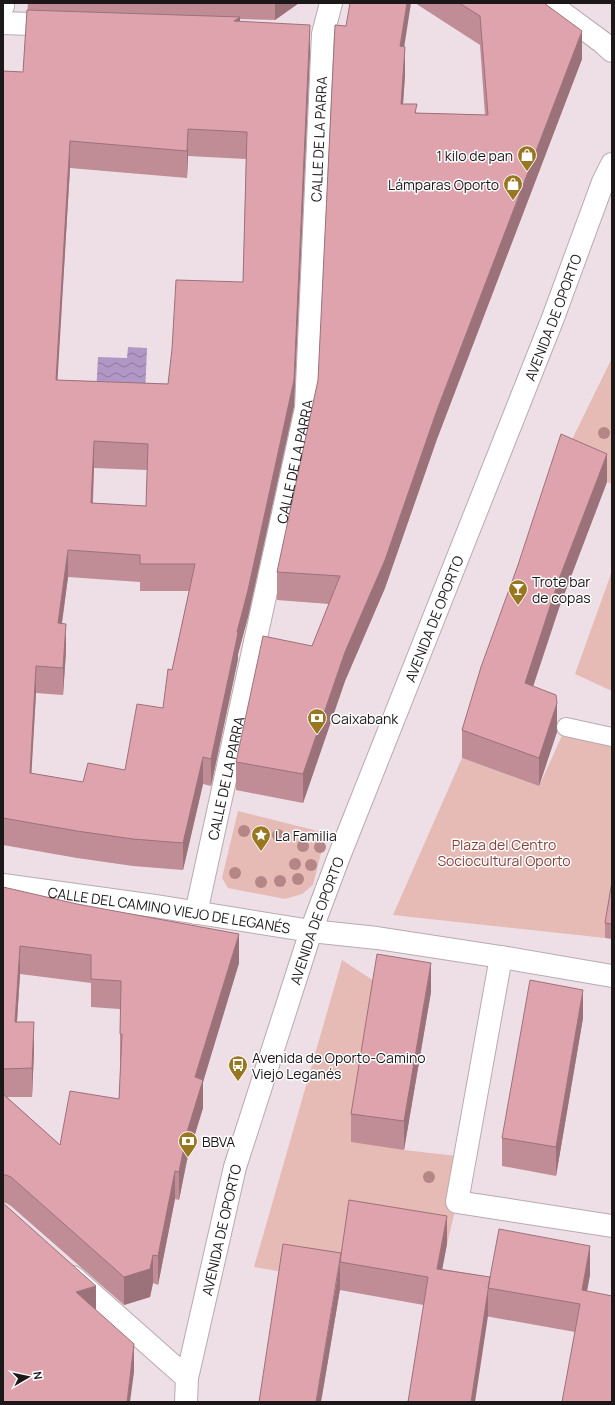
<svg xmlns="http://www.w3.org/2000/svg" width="615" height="1405" font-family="Manrope,sans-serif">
	<defs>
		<pattern id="water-waves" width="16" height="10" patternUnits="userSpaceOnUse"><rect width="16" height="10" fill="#b097c6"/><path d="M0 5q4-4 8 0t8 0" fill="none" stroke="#8e7aa0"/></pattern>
	</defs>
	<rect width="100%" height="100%" fill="#eedfe6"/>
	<path fill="#e6bab5" d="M 612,358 L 612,484 L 561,462 Z
		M 612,571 L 612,691 L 575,674 Z
		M 566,727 L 612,737 L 612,899 L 605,938 L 393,915 L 462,758 L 539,786 Z
		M 238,811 L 326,833 L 313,885 L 302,894 L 285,899 L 228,888 L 222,878 Z
		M 342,960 L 377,983 L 404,1150 L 466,1157 L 457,1202 L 447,1244 L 349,1228 L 341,1282 L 254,1267 Z"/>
	<path fill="url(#water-waves)" d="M 128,347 L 147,348 L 145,396 L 96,394 L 98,357 L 127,358 Z"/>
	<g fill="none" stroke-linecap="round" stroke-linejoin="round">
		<defs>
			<path id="lane" d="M 566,727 L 612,737"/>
			<g id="street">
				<path d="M 549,3 L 602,42 L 612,51"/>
				<path d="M 3,6 L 3,3"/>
				<path d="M 3,23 L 56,25"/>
				<path id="s1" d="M 196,913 L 306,408 L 323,34 L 331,3"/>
				<path d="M 501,957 L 457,1202 L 612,1226"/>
				<path d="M 73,1277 L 187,1378"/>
			</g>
			<g id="secondary">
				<path id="s2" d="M 3,885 L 155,906 L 311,931 L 377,938 L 501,957 L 612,976"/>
				<path id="s3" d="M 186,1402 L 187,1378 L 235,1167 L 311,931 L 338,859 L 553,318 L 603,182 L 612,164"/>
			</g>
		</defs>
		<use href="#lane" stroke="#b8aab0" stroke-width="20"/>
		<use href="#street" stroke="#b8aab0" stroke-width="24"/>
		<use href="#secondary" stroke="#b8aab0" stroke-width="24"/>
		<use href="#lane" stroke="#fff" stroke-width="18"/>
		<use href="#street" stroke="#fff" stroke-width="22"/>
		<use href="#secondary" stroke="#fff" stroke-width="22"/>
	</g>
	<g fill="#b58686">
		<circle cx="604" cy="433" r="6"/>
		<circle cx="244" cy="831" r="6"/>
		<circle cx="261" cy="833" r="6"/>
		<circle cx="278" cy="835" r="6"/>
		<circle cx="303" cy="846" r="6"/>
		<circle cx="320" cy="847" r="6"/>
		<circle cx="295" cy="864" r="6"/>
		<circle cx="311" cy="865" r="6"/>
		<circle cx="235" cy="873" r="6"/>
		<circle cx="298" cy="879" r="6"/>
		<circle cx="280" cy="881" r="6"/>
		<circle cx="261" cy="882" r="6"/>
		<circle cx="429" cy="1177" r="6"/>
	</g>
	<path fill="#c08c96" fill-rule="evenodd" d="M 28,3 L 299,3 L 275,20 L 240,19 L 240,22 L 310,52 L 294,406 L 248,617 L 238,654 L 238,659 L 211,786 L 203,784 L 183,870 L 133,866 L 77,858 L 3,845 L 3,71 L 23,72 ZM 188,156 L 246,159 L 243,282 L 168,384 L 57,380 L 70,168 L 187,178 ZM 94,468 L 147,470 L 146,506 L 93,503 ZM 68,577 L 140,582 L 140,591 L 189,591 L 172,670 L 163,708 L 125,770 L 83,782 L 31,773 L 36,693 L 63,695 L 66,651 L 62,624 Z
		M 415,3 L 544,3 L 582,59 L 437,439 L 385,588 L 345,681 L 303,803 L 236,790 L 236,762 L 312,646 L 329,604 L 277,600 L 277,572 L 404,47 L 405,75 L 403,104 L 417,113 L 485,115 L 480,45 Z
		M 607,482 L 559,608 L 533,686 L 557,732 L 539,786 L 462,758 L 462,730 Z
		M 612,881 L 612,939 L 605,938 L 605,923 Z
		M 3,887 L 239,963 L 203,1082 L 203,1108 L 187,1160 L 179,1200 L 175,1199 L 158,1285 L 153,1283 L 150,1297 L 124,1305 L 11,1206 L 6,1203 L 3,1203 ZM 20,974 L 91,983 L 91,1007 L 120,1009 L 120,1062 L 121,1062 L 119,1099 L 60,1145 L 7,1097 L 32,1097 L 34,1051 L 17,1022 Z
		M 431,992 L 404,1150 L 351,1142 L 351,1114 Z
		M 583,1018 L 556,1176 L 502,1166 L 502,1138 Z
		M 447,1244 L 442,1269 L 490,1277 L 590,1275 L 575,1332 L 340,1290 L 340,1289 L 321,1402 L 341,1253 Z"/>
	<path fill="#9c727a" d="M 275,3 L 299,3 L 275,20 Z
		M 407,3 L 411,3 L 400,74 L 400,46 Z
		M 240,17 L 240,44 L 234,21 Z
		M 310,25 L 310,52 L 294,406 L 248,617 L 238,654 L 238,659 L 211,786 L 211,759 L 237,632 Z
		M 582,31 L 582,59 L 437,439 L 385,588 L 345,681 L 303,803 L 303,774 L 345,652 Z
		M 405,47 L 405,75 L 401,133 L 401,104 Z
		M 188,129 L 188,156 L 187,178 L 187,151 Z
		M 70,141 L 70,168 L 56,406 L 56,380 Z
		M 94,441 L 94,468 L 91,530 L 91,503 Z
		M 607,454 L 607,482 L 559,608 L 525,711 L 525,683 L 559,579 Z
		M 68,550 L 68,577 L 58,650 L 58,623 Z
		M 66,624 L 66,651 L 63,695 L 63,668 Z
		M 36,666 L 36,693 L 30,799 L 30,773 Z
		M 557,703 L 557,732 L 539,786 L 539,758 Z
		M 203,757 L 203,784 L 183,870 L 183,843 Z
		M 239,934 L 239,963 L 203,1082 L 203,1108 L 187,1160 L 179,1200 L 179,1172 L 195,1077 Z
		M 20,946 L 20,974 L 15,1051 L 15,1022 Z
		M 431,963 L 431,992 L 404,1150 L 404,1121 Z
		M 583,990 L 583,1018 L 556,1176 L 556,1147 Z
		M 34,1022 L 34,1051 L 32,1097 L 32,1068 Z
		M 175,1171 L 175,1199 L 158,1285 L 158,1256 Z
		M 447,1216 L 447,1244 L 437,1297 L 437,1269 Z
		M 590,1246 L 590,1275 L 582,1319 L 582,1290 Z
		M 153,1255 L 153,1283 L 150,1297 L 124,1305 L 124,1277 Z
		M 340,1262 L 340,1289 L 321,1402 L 316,1402 Z
		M 96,1286 L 96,1314 L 76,1292 Z
		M 488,1288 L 488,1316 L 475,1402 L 471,1402 Z
		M 134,1344 L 134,1372 L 130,1402 L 127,1402 Z"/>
	<path fill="#dfa3ae" stroke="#9c727a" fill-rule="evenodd" d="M 350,3 L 407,3 L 400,46 L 405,47 L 401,104 L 417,104 L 415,113 L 488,115 L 480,16 L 459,3 L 544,3 L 582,31 L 437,410 L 385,560 L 345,652 L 303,774 L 236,762 L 263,636 L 312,646 L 340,576 L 277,572 L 318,380 L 335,25 L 346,26 Z
		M 27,10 L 240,17 L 234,21 L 310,25 L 294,380 L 248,590 L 237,632 L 238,633 L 211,759 L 203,757 L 183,843 L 133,839 L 77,831 L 3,818 L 3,71 L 23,72 ZM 188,129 L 247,132 L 243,282 L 176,280 L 172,349 L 168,384 L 56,380 L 70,141 L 187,151 ZM 94,441 L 148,444 L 146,506 L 91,503 ZM 68,550 L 140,555 L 140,564 L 195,564 L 172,670 L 168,669 L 163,708 L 137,704 L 125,770 L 88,763 L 83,782 L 30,773 L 36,666 L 63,668 L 66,624 L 58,623 Z
		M 561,434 L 607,454 L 559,579 L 525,683 L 556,695 L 557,703 L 539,758 L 462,730 L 481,667 L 518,565 Z
		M 612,881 L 612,924 L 605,923 Z
		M 3,887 L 77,904 L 239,934 L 195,1077 L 203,1080 L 187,1132 L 179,1172 L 175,1171 L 158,1256 L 153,1255 L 150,1269 L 124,1277 L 11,1177 L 6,1175 L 3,1175 L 3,1094 L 60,1145 L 70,1091 L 119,1099 L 122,1034 L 120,1034 L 121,981 L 91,979 L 91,955 L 20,946 L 15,1022 L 34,1022 L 32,1068 L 3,1069 Z
		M 377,954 L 431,963 L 404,1121 L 351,1114 Z
		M 530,980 L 583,990 L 556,1147 L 502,1138 Z
		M 349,1200 L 447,1216 L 437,1269 L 490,1277 L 471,1402 L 408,1402 L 428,1277 L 340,1262 Z
		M 3,1203 L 96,1286 L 76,1292 L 134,1344 L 127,1402 L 3,1402 Z
		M 499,1229 L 590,1246 L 582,1290 L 612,1296 L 612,1402 L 562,1402 L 580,1304 L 488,1288 Z
		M 283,1244 L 341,1253 L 316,1402 L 259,1402 Z"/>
	<defs>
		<symbol id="shop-pin" viewBox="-11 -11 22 30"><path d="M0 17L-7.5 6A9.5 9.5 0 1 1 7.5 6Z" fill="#997620" stroke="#fff"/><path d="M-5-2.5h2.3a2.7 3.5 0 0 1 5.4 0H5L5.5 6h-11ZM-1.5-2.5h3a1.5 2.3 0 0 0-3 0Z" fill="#fff"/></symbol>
		<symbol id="bar-pin" viewBox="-11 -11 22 30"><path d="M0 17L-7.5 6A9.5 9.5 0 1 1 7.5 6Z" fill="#997620" stroke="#fff"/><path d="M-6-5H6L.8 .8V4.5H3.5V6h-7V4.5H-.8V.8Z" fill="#fff"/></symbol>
		<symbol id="bank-pin" viewBox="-11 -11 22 30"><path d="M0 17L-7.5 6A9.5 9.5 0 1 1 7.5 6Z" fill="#997620" stroke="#fff"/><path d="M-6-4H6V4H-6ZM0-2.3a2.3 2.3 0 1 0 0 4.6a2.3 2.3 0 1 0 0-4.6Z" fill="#fff"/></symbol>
		<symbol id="sight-pin" viewBox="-11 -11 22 30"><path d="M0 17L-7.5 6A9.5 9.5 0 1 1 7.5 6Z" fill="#997620" stroke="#fff"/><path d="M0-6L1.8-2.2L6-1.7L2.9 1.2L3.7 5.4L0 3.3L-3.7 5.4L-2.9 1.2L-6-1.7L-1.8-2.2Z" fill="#fff"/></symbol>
		<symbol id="bus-pin" viewBox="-11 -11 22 30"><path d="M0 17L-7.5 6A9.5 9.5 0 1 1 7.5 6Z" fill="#997620" stroke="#fff"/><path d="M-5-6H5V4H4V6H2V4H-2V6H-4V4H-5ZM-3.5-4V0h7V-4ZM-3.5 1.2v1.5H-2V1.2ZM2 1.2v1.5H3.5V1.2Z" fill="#fff"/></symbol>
	</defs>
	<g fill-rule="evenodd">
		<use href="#shop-pin" x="516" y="144" width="22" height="30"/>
		<use href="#shop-pin" x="502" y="173" width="22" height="30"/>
		<use href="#bar-pin" x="507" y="578" width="22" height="30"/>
		<use href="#bank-pin" x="306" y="707" width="22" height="30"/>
		<use href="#sight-pin" x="250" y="824" width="22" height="30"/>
		<use href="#bus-pin" x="227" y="1054" width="22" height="30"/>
		<use href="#bank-pin" x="177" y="1130" width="22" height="30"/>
	</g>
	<g text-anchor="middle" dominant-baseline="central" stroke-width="3" stroke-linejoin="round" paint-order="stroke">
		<g font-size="14" fill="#1c1719" stroke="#fff">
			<text stroke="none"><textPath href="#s1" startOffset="786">CALLE DE LA PARRA</textPath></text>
			<text stroke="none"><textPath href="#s3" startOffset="1148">AVENIDA DE OPORTO</textPath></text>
			<text stroke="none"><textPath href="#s1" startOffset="462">CALLE DE LA PARRA</textPath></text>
			<text stroke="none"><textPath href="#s3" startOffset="824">AVENIDA DE OPORTO</textPath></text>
			<text stroke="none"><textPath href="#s1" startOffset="138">CALLE DE LA PARRA</textPath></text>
			<text stroke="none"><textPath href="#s2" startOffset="168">CALLE DEL CAMINO VIEJO DE LEGANÉS</textPath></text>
			<text stroke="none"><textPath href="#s3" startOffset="500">AVENIDA DE OPORTO</textPath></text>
			<text stroke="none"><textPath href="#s3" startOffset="176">AVENIDA DE OPORTO</textPath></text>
		</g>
		<g font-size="14" fill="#1c1719" stroke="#fff" text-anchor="start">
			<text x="513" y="155" text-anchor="end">1 kilo de pan</text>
			<text x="499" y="184" text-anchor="end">Lámparas Oporto</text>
			<text x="532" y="581">Trote bar<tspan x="532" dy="16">de copas</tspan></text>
			<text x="331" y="718">Caixabank</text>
			<text x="275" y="835">La Familia</text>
			<text x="252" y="1057">Avenida de Oporto-Camino<tspan x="252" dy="16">Viejo Leganés</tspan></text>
			<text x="202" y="1141">BBVA</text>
		</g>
		<g font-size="14" fill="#873e38" stroke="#fff">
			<text x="504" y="844">Plaza del Centro<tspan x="504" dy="16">Sociocultural Oporto</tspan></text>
		</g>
	</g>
	<rect width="615" height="1405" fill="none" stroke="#1c1719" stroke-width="8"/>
	<g transform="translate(28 1377) rotate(81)" stroke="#ffffff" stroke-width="3" paint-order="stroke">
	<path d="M0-3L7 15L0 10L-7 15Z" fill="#1c1719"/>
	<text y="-6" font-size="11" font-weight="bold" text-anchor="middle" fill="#1c1719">N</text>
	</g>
</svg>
